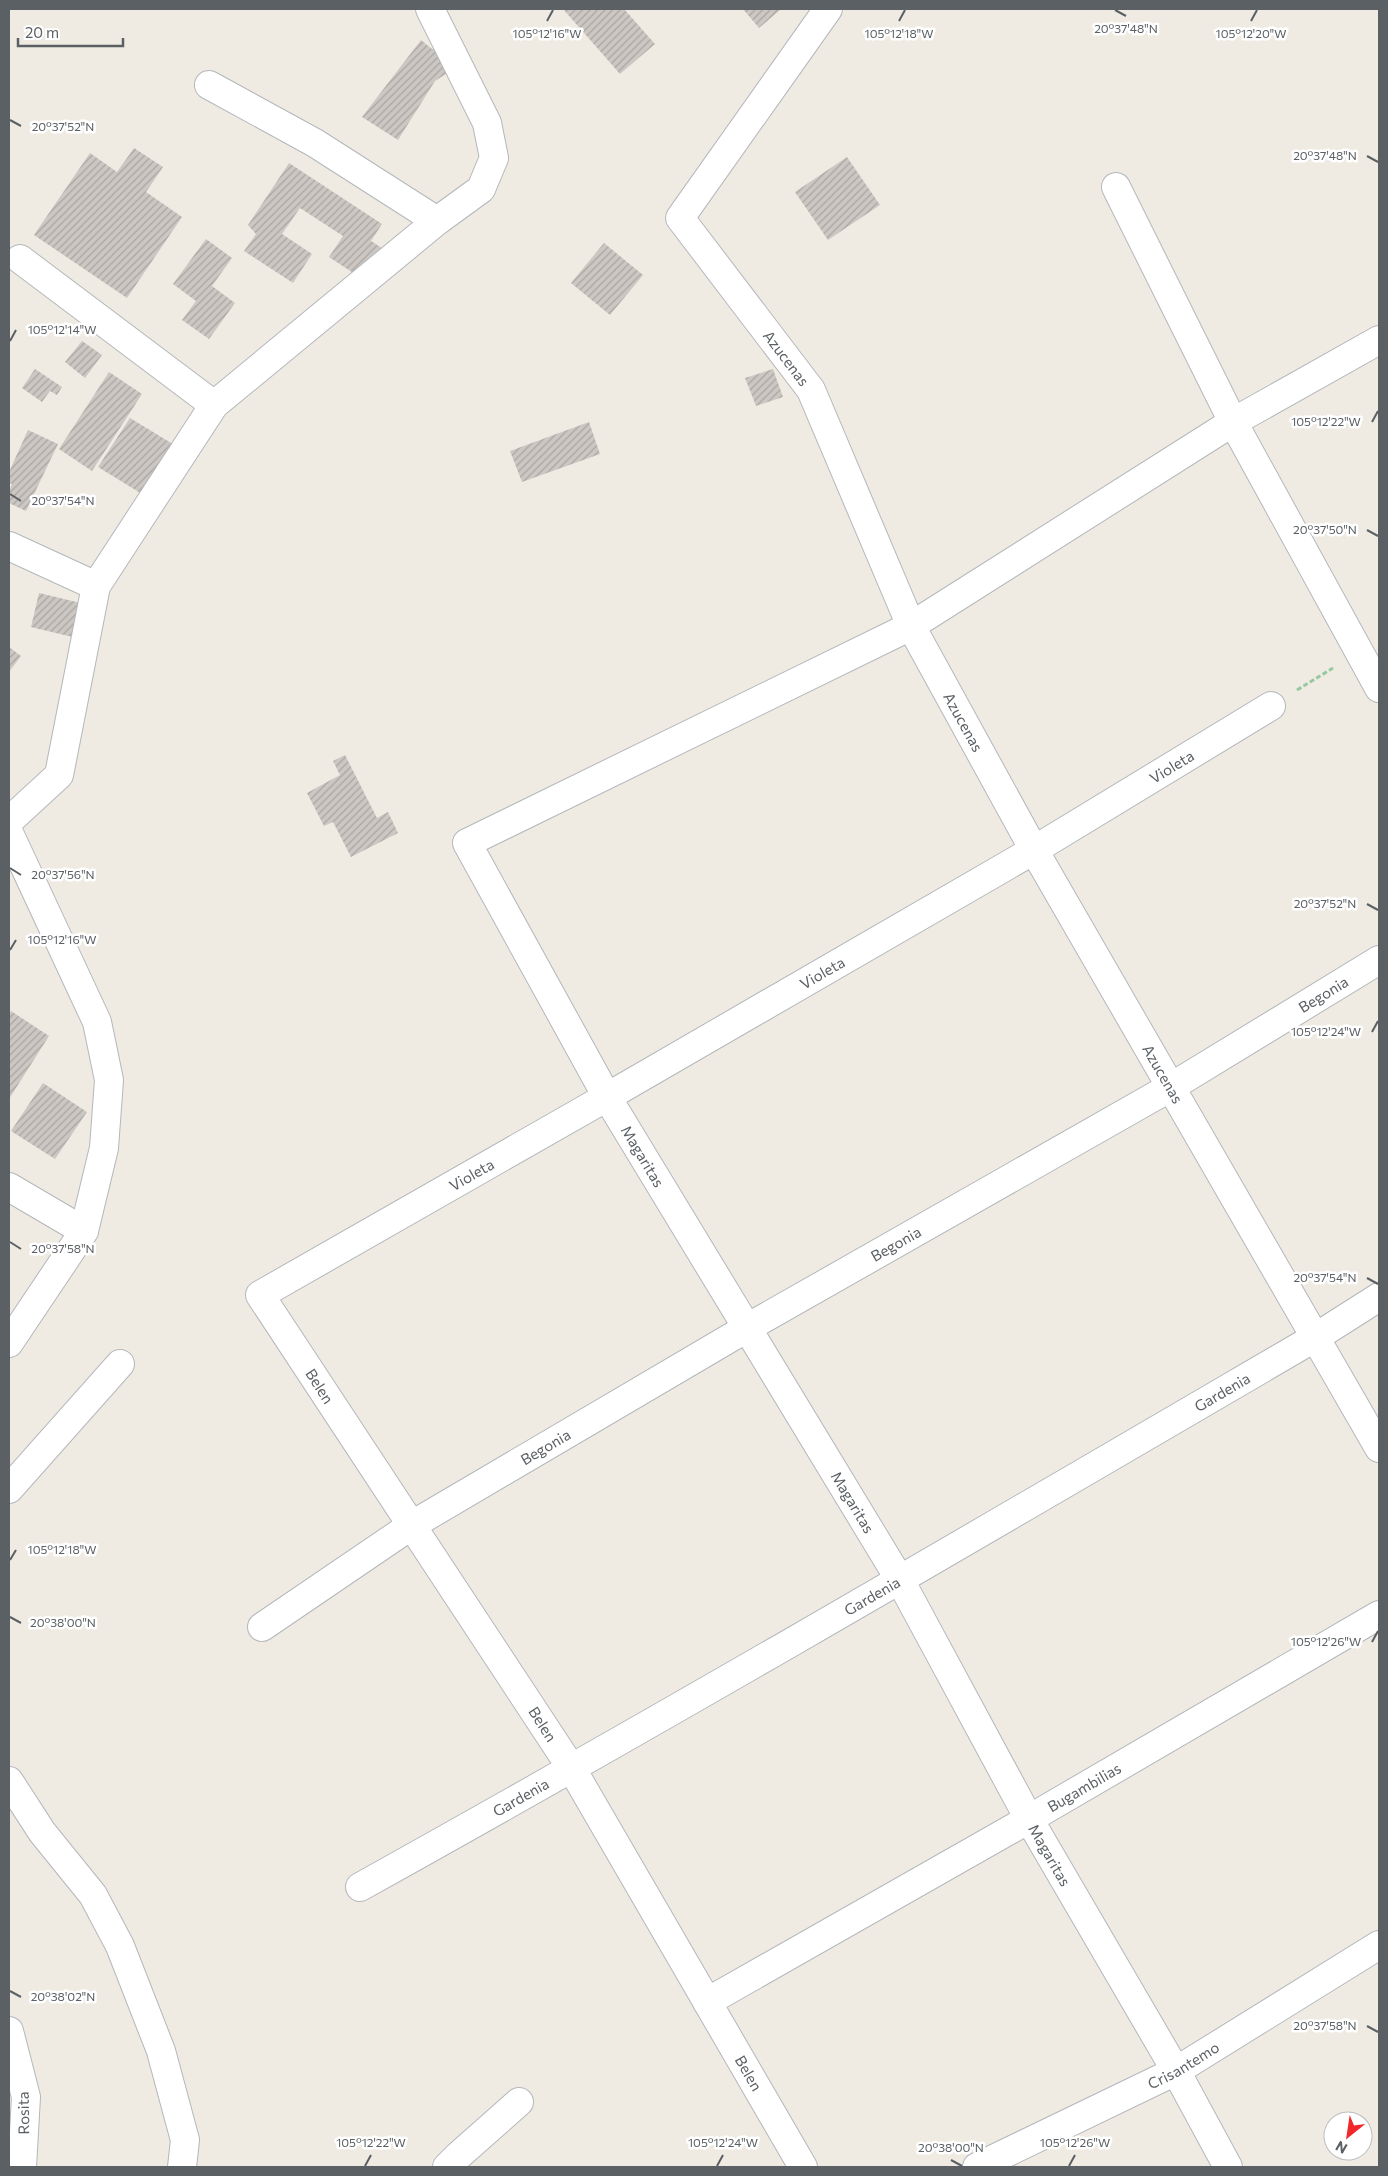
<svg xmlns="http://www.w3.org/2000/svg" width="1388" height="2176" font-family="Commissioner,sans-serif">
	<defs>
		<pattern id="building-hatch" width="6" height="6" patternUnits="userSpaceOnUse" patternTransform="scale(1.25)"><rect width="6" height="6" fill="#ccc7c2"/><path d="M-1 1l2-2M0 6l6-6M5 7l2-2" fill="none" stroke="#a9a5a1"/></pattern>
	</defs>
	<rect width="100%" height="100%" fill="#efebe3"/>
	<path fill="url(#building-hatch)" d="M 563,9 L 624,9 L 655,44 L 620,74 Z
		M 743,9 L 779,9 L 780,10 L 759,28 Z
		M 421,40 L 432,49 L 445,49 L 449,72 L 435,81 L 398,140 L 362,117 Z
		M 134,148 L 163,167 L 146,192 L 182,217 L 127,298 L 34,235 L 90,153 L 117,172 Z
		M 847,157 L 880,205 L 828,240 L 795,192 Z
		M 289,163 L 382,224 L 371,241 L 385,250 L 364,280 L 329,257 L 343,236 L 300,208 L 282,234 L 312,254 L 293,283 L 244,251 L 256,234 L 248,225 Z
		M 206,239 L 232,258 L 212,286 L 235,303 L 209,339 L 182,320 L 196,301 L 173,284 Z
		M 604,243 L 643,275 L 610,315 L 571,283 Z
		M 82,341 L 102,355 L 85,378 L 65,362 Z
		M 35,369 L 62,387 L 57,395 L 50,391 L 42,402 L 22,388 Z
		M 773,369 L 783,397 L 756,406 L 745,378 Z
		M 109,372 L 142,394 L 92,471 L 59,449 Z
		M 130,418 L 181,449 L 142,494 L 98,467 Z
		M 589,422 L 600,454 L 522,482 L 510,451 Z
		M 28,430 L 58,444 L 26,511 L 9,503 L 9,491 L 12,484 L 9,483 L 9,472 Z
		M 39,593 L 89,605 L 81,639 L 31,627 Z
		M 9,647 L 21,656 L 9,672 Z
		M 345,755 L 377,818 L 388,812 L 398,833 L 351,857 L 333,822 L 324,826 L 307,793 L 340,775 L 333,761 Z
		M 11,1011 L 49,1036 L 9,1099 L 9,1014 Z
		M 43,1083 L 87,1112 L 55,1159 L 11,1131 Z"/>
	<g fill="none" stroke-linecap="round" stroke-linejoin="round">
		<defs>
			<g id="minor">
				<path id="s1" d="M 828,9 L 680,218 L 811,390 L 911,626 L 1034,850 L 1271,706"/>
				<path d="M 209,85 L 315,143 L 437,221"/>
				<path d="M 1116,187 L 1233,422 L 1379,688"/>
				<path d="M 20,259 L 214,405"/>
				<path d="M 9,546 L 96,586"/>
				<path d="M 9,821 L 59,775 L 96,586 L 214,405 L 437,221 L 481,189 L 494,158 L 487,123 L 430,9"/>
				<path d="M 9,833 L 97,1022 L 109,1080 L 104,1148 L 84,1231 L 9,1343"/>
				<path d="M 9,1187 L 84,1231"/>
				<path d="M 9,1489 L 120,1364"/>
				<path id="s2" d="M 262,1627 L 412,1525 L 747,1328 L 1171,1087 L 1379,960"/>
				<path d="M 9,1781 L 42,1832 L 93,1895 L 120,1946 L 161,2051 L 185,2140 L 182,2167"/>
				<path id="s3" d="M 360,1887 C 682,1708 999,1522 1316,1337 L 1379,1297"/>
				<path id="s4" d="M 707,2002 L 1029,1819 L 1379,1615"/>
				<path d="M 9,2031 L 26,2097 L 22,2167"/>
				<path d="M 447,2167 L 458,2156 L 519,2102"/>
				<path id="s5" d="M 803,2167 L 572,1769 L 260,1295 L 607,1097 L 467,843 L 911,626 L 1233,422 L 1379,340"/>
				<path id="s6" d="M 977,2167 L 1176,2071 L 1379,1945"/>
			</g>
			<g id="tertiary">
				<path id="s7" d="M 1228,2167 L 1176,2071 L 1029,1819 L 900,1580 L 607,1097 L 1034,850 L 1379,1448"/>
			</g>
		</defs>
		<use href="#minor" stroke="#b4b7bb" stroke-width="30"/>
		<use href="#tertiary" stroke="#b4b7bb" stroke-width="30"/>
		<path stroke="#97c9a0" stroke-width="3" stroke-dasharray="5 2.5" stroke-linecap="butt" d="M 1297,690 L 1333,668"/>
		<use href="#minor" stroke="#fff" stroke-width="28"/>
		<use href="#tertiary" stroke="#fff" stroke-width="28"/>
	</g>
	<path fill="none" stroke="#5b6064" stroke-width="2" d="M 1115,10 L 1126,16M 547,21 L 553,10M 899,21 L 905,10M 1251,21 L 1257,10M 10,120 L 21,126M 1367,156 L 1378,162M 10,341 L 16,330M 1372,422 L 1378,411M 10,494 L 21,501M 1367,530 L 1378,536M 10,868 L 21,875M 1367,904 L 1378,910M 10,950 L 16,940M 1372,1032 L 1378,1021M 10,1242 L 21,1249M 1367,1278 L 1378,1284M 10,1560 L 16,1550M 10,1617 L 21,1623M 1372,1642 L 1378,1631M 10,1991 L 21,1997M 1367,2026 L 1378,2032M 951,2160 L 962,2166M 365,2166 L 371,2155M 717,2166 L 723,2155M 1069,2166 L 1075,2155"/>
	<g text-anchor="middle" dominant-baseline="central" stroke-width="5" stroke-linejoin="round" paint-order="stroke">
		<g font-size="15" fill="#5b6064" stroke="#fff">
			<text stroke="none"><textPath href="#s1" startOffset="432">Azucenas</textPath></text>
			<text stroke="none"><textPath href="#s1" startOffset="838">Azucenas</textPath></text>
			<text stroke="none"><textPath href="#s1" startOffset="1145">Violeta</textPath></text>
			<text stroke="none"><textPath href="#s7" startOffset="1486">Violeta</textPath></text>
			<text stroke="none"><textPath href="#s2" startOffset="1236">Begonia</textPath></text>
			<text stroke="none"><textPath href="#s7" startOffset="1989">Azucenas</textPath></text>
			<text transform="translate(643 1156) rotate(59)">Magaritas</text>
			<text stroke="none"><textPath href="#s5" startOffset="1271">Violeta</textPath></text>
			<text stroke="none"><textPath href="#s2" startOffset="741">Begonia</textPath></text>
			<text transform="translate(320 1386) rotate(57)">Belen</text>
			<text stroke="none"><textPath href="#s3" startOffset="994">Gardenia</textPath></text>
			<text stroke="none"><textPath href="#s2" startOffset="336">Begonia</textPath></text>
			<text transform="translate(853 1502) rotate(59)">Magaritas</text>
			<text stroke="none"><textPath href="#s3" startOffset="589">Gardenia</textPath></text>
			<text transform="translate(543 1724) rotate(57)">Belen</text>
			<text stroke="none"><textPath href="#s4" startOffset="434">Bugambilias</textPath></text>
			<text stroke="none"><textPath href="#s3" startOffset="184">Gardenia</textPath></text>
			<text transform="translate(1050 1855) rotate(60)">Magaritas</text>
			<text stroke="none"><textPath href="#s6" startOffset="230">Crisantemo</textPath></text>
			<text transform="translate(749 2073) rotate(60)">Belen</text>
			<text transform="translate(23 2113) rotate(-91)">Rosita</text>
		</g>
	</g>
	<g font-size="12" text-anchor="middle" fill="#5b6064" stroke="#fff" stroke-width="5" stroke-linejoin="round" paint-order="stroke">
		<text x="1126" y="33">20°37'48"N</text>
		<text x="547" y="38">105°12'16"W</text>
		<text x="899" y="38">105°12'18"W</text>
		<text x="1251" y="38">105°12'20"W</text>
		<text x="63" y="131">20°37'52"N</text>
		<text x="1325" y="160">20°37'48"N</text>
		<text x="62" y="334">105°12'14"W</text>
		<text x="1326" y="426">105°12'22"W</text>
		<text x="63" y="505">20°37'54"N</text>
		<text x="1325" y="534">20°37'50"N</text>
		<text x="63" y="879">20°37'56"N</text>
		<text x="1325" y="908">20°37'52"N</text>
		<text x="62" y="944">105°12'16"W</text>
		<text x="1326" y="1036">105°12'24"W</text>
		<text x="63" y="1253">20°37'58"N</text>
		<text x="1325" y="1282">20°37'54"N</text>
		<text x="62" y="1554">105°12'18"W</text>
		<text x="63" y="1627">20°38'00"N</text>
		<text x="1326" y="1646">105°12'26"W</text>
		<text x="63" y="2001">20°38'02"N</text>
		<text x="1325" y="2030">20°37'58"N</text>
		<text x="371" y="2147">105°12'22"W</text>
		<text x="723" y="2147">105°12'24"W</text>
		<text x="1075" y="2147">105°12'26"W</text>
		<text x="951" y="2152">20°38'00"N</text>
	</g>
	<rect width="1388" height="2176" fill="none" stroke="#5b6064" stroke-width="20"/>
	<g transform="translate(1348 2136) rotate(210)"><circle r="24" fill="#ffffff" stroke="#bdbfc1"/>
	<path d="M0-4L9 19L0 12L-9 19Z" fill="#f1272a"/>
	<text y="-8" font-size="14" font-weight="bold" text-anchor="middle" fill="#5b6064">N</text>
	</g>
	<path d="M18 38v8h105v-8" fill="none" stroke="#5b6064" stroke-width="2.5"/>
	<text x="25" y="38" font-size="15" fill="#5b6064" stroke="#ffffff" stroke-width="4" paint-order="stroke">20 m</text>
</svg>
